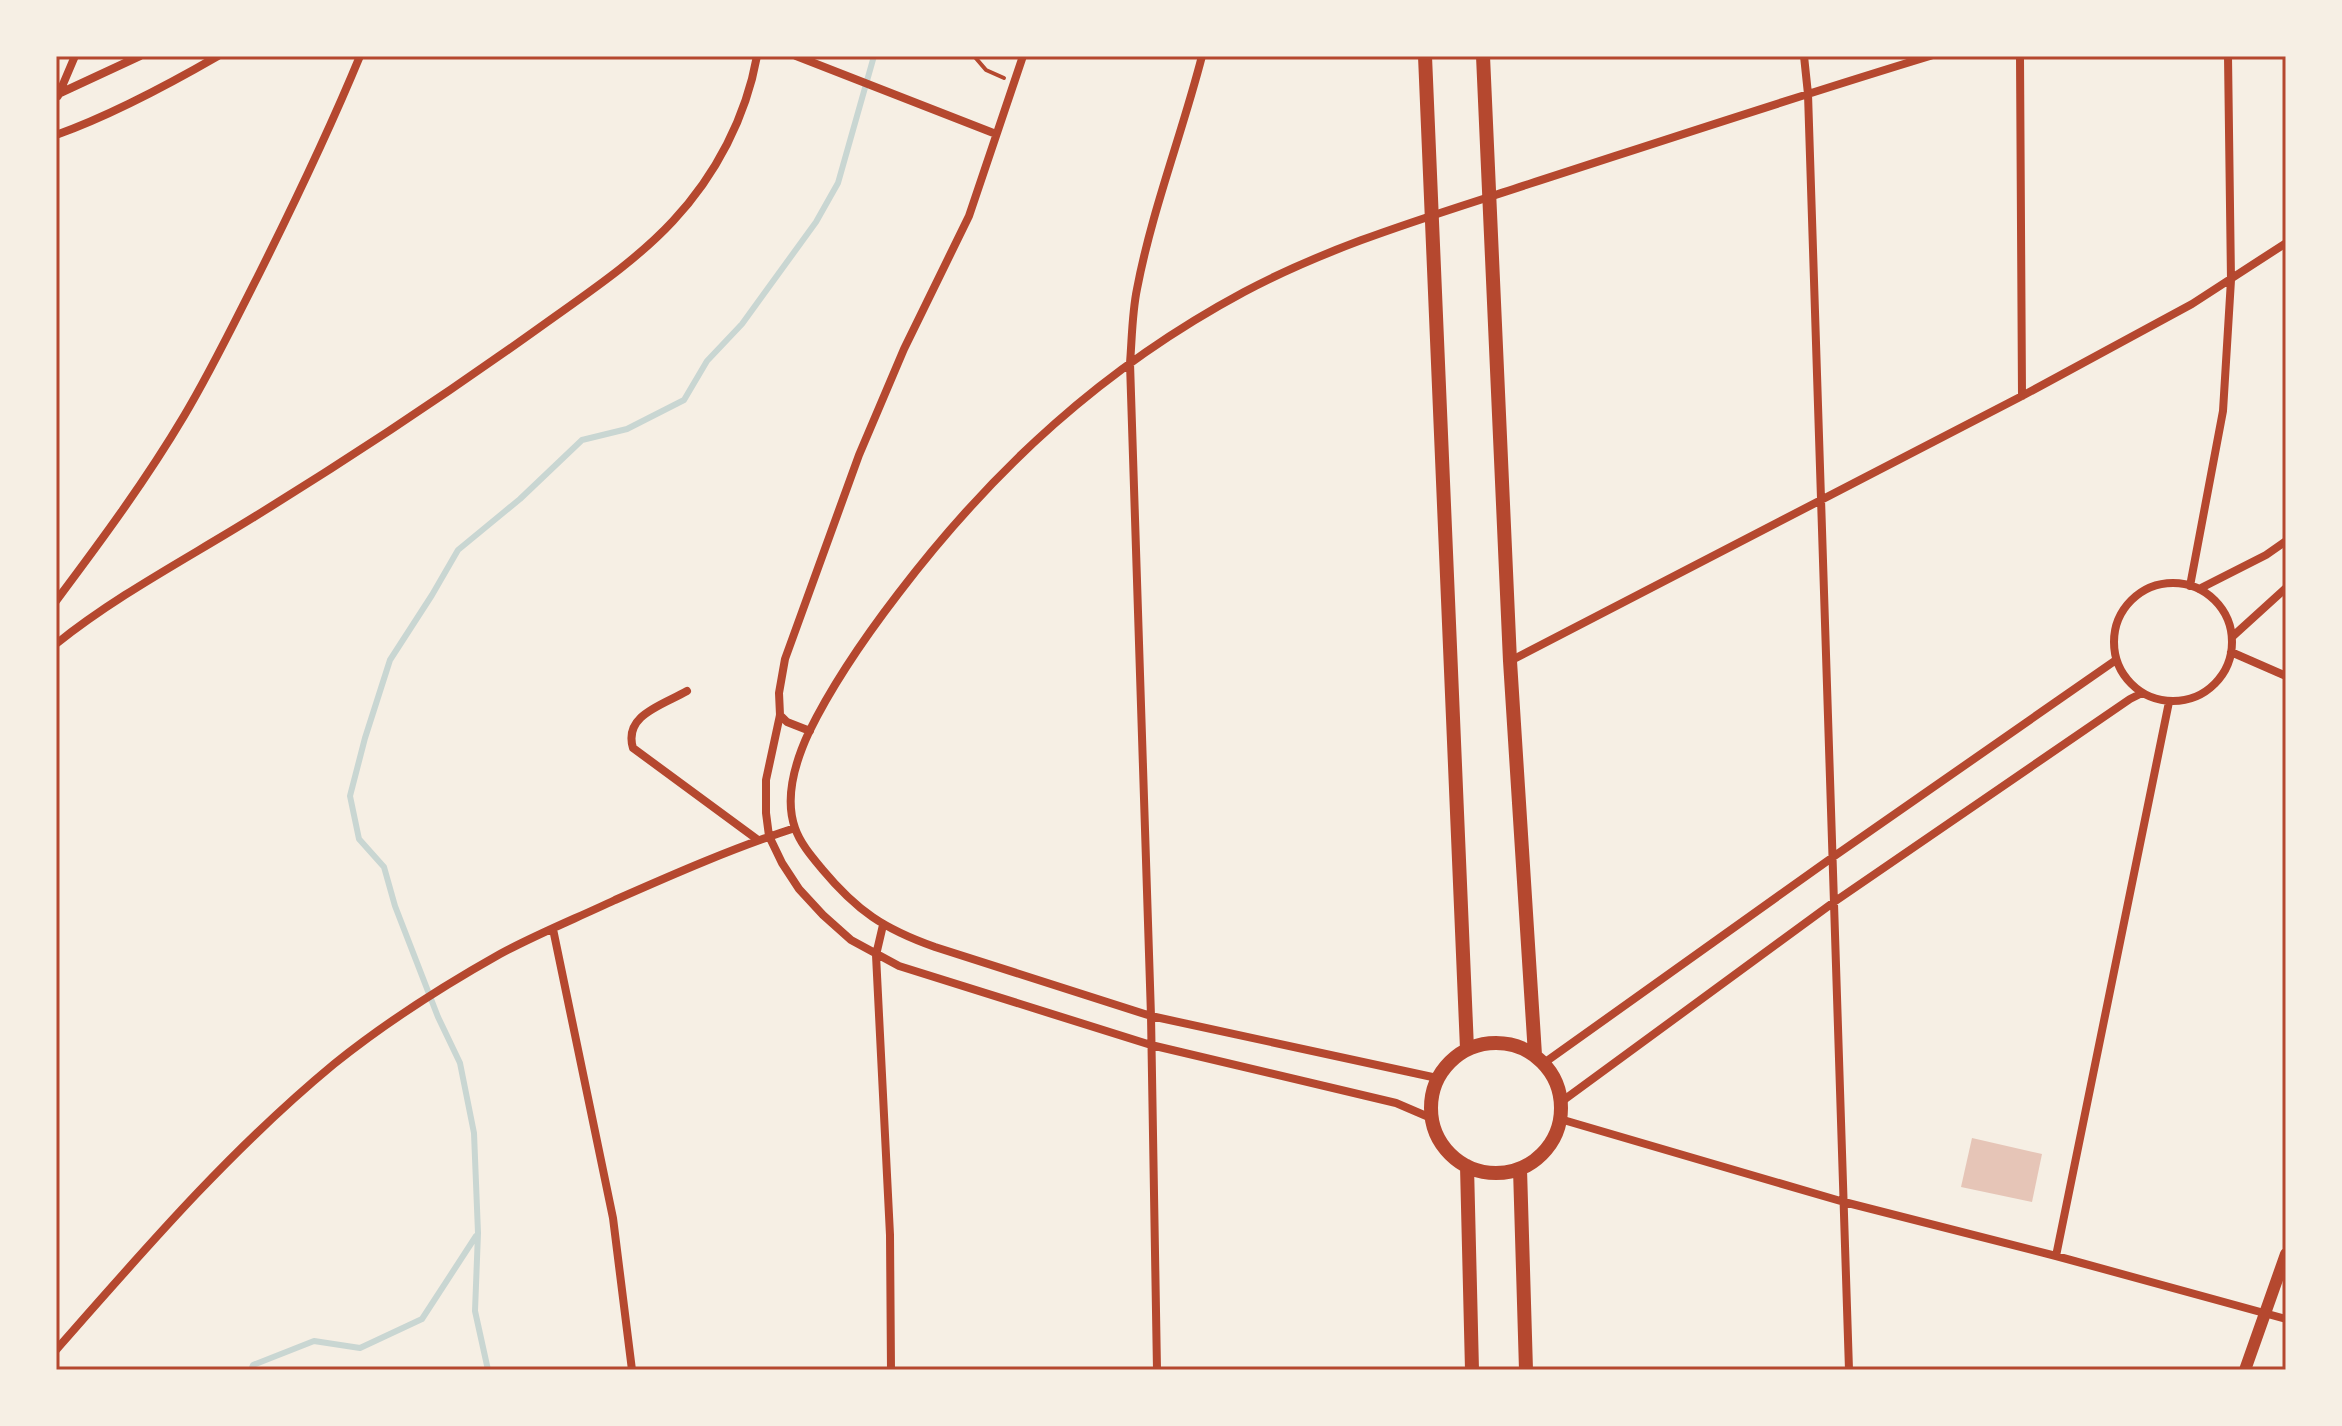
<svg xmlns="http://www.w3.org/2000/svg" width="2342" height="1426" font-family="'Golos Text',sans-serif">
	<rect width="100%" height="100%" fill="#f6efe4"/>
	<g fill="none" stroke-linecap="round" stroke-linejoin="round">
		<path stroke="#c9d6d2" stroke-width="6" d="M 251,1370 L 253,1365 L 314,1341 L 360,1348 L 422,1319 L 476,1236
			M 488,1370 L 475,1311 L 478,1233 L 474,1133 L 460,1063 L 438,1017 L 395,906 L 384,867 L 359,839 L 350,796 L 365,738 L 390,660 L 432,595 L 458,550 L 520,499 L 582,440 L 627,429 L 684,400 L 707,361 L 742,324 L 816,222 L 838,183 L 874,56"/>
	</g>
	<path fill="#e6c5b7" d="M 1972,1138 L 2042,1154 L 2032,1202 L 1961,1187 Z"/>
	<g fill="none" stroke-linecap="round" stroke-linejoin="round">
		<path stroke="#b5482f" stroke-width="4" d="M 974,56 L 986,70 L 1004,78"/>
		<path stroke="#b5482f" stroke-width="8" d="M 796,56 L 996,134
			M 1023,56 L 969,216 L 904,349 L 859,455 L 785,659 L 779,693 L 780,715 L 766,780 L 766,813 L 769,836 L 782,863 L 799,889 L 823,915 L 851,940 L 899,966 L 1151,1045 L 1396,1103 L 1431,1118
			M 1804,56 L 1808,94 L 1849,1370
			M 2020,56 L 2022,396
			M 56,95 L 140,56
			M 58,96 L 75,56
			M 56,135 C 112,115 166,86 218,56
			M2114 642a59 59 0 1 1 118 0a59 59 0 1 1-118 0Z
			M 2190,586 L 2223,411 L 2231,280 L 2228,56
			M 2199,589 L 2266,555 L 2286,541
			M 56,601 C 101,541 146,480 184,416 C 211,371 234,323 258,276 C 294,204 329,131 360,56
			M 2232,637 L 2286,588
			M 56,644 C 117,595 188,558 254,517 C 350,458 445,395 536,330 C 583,296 634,263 673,221 C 716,175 746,117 757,56
			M 2231,652 L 2286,676
			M 1510,661 L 2022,396 L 2192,304 L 2286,243
			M 687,691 C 663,705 623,715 633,748 L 758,840
			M 780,715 L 787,722 L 810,731
			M 883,925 L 876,955 L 890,1235 L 891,1370
			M 553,929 L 613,1218 L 632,1370
			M 1544,1063 L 1833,857 L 2116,660
			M 1437,1078 L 1151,1016 L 935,947 C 884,929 857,911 822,869 C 812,857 800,843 795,828 C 784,797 796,760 809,732 C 833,683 865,637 898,594 C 994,468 1104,367 1244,292 C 1334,244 1432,216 1529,184 C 1662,141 1795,97 1930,56
			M 1561,1102 L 1834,902 L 2130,699 L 2142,693
			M 1560,1119 L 1844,1202 L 2056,1256 L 2286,1319
			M 2056,1256 L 2169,702
			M 56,1350 C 144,1250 231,1149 334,1064 C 385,1023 443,986 500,954 C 537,934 577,918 615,900 C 674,874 733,848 795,828
			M 1157,1370 L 1151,1016 L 1130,363 C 1132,339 1132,313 1137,289 C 1152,210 1182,134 1202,56"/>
		<path stroke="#b5482f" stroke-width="12" d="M 2245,1370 L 2286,1254"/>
		<path stroke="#b5482f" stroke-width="14" d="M 1425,56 L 1467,1049
			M 1483,56 L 1510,661 L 1535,1055
			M1431 1108a65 65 0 1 1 130 0a65 65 0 1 1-130 0Z
			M 1467,1166 L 1472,1370
			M 1520,1169 L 1526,1370"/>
	</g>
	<rect width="2342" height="1426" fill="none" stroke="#f6efe4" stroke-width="116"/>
	<rect x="58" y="58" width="2226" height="1310" fill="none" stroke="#b5482f" stroke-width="3"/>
</svg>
